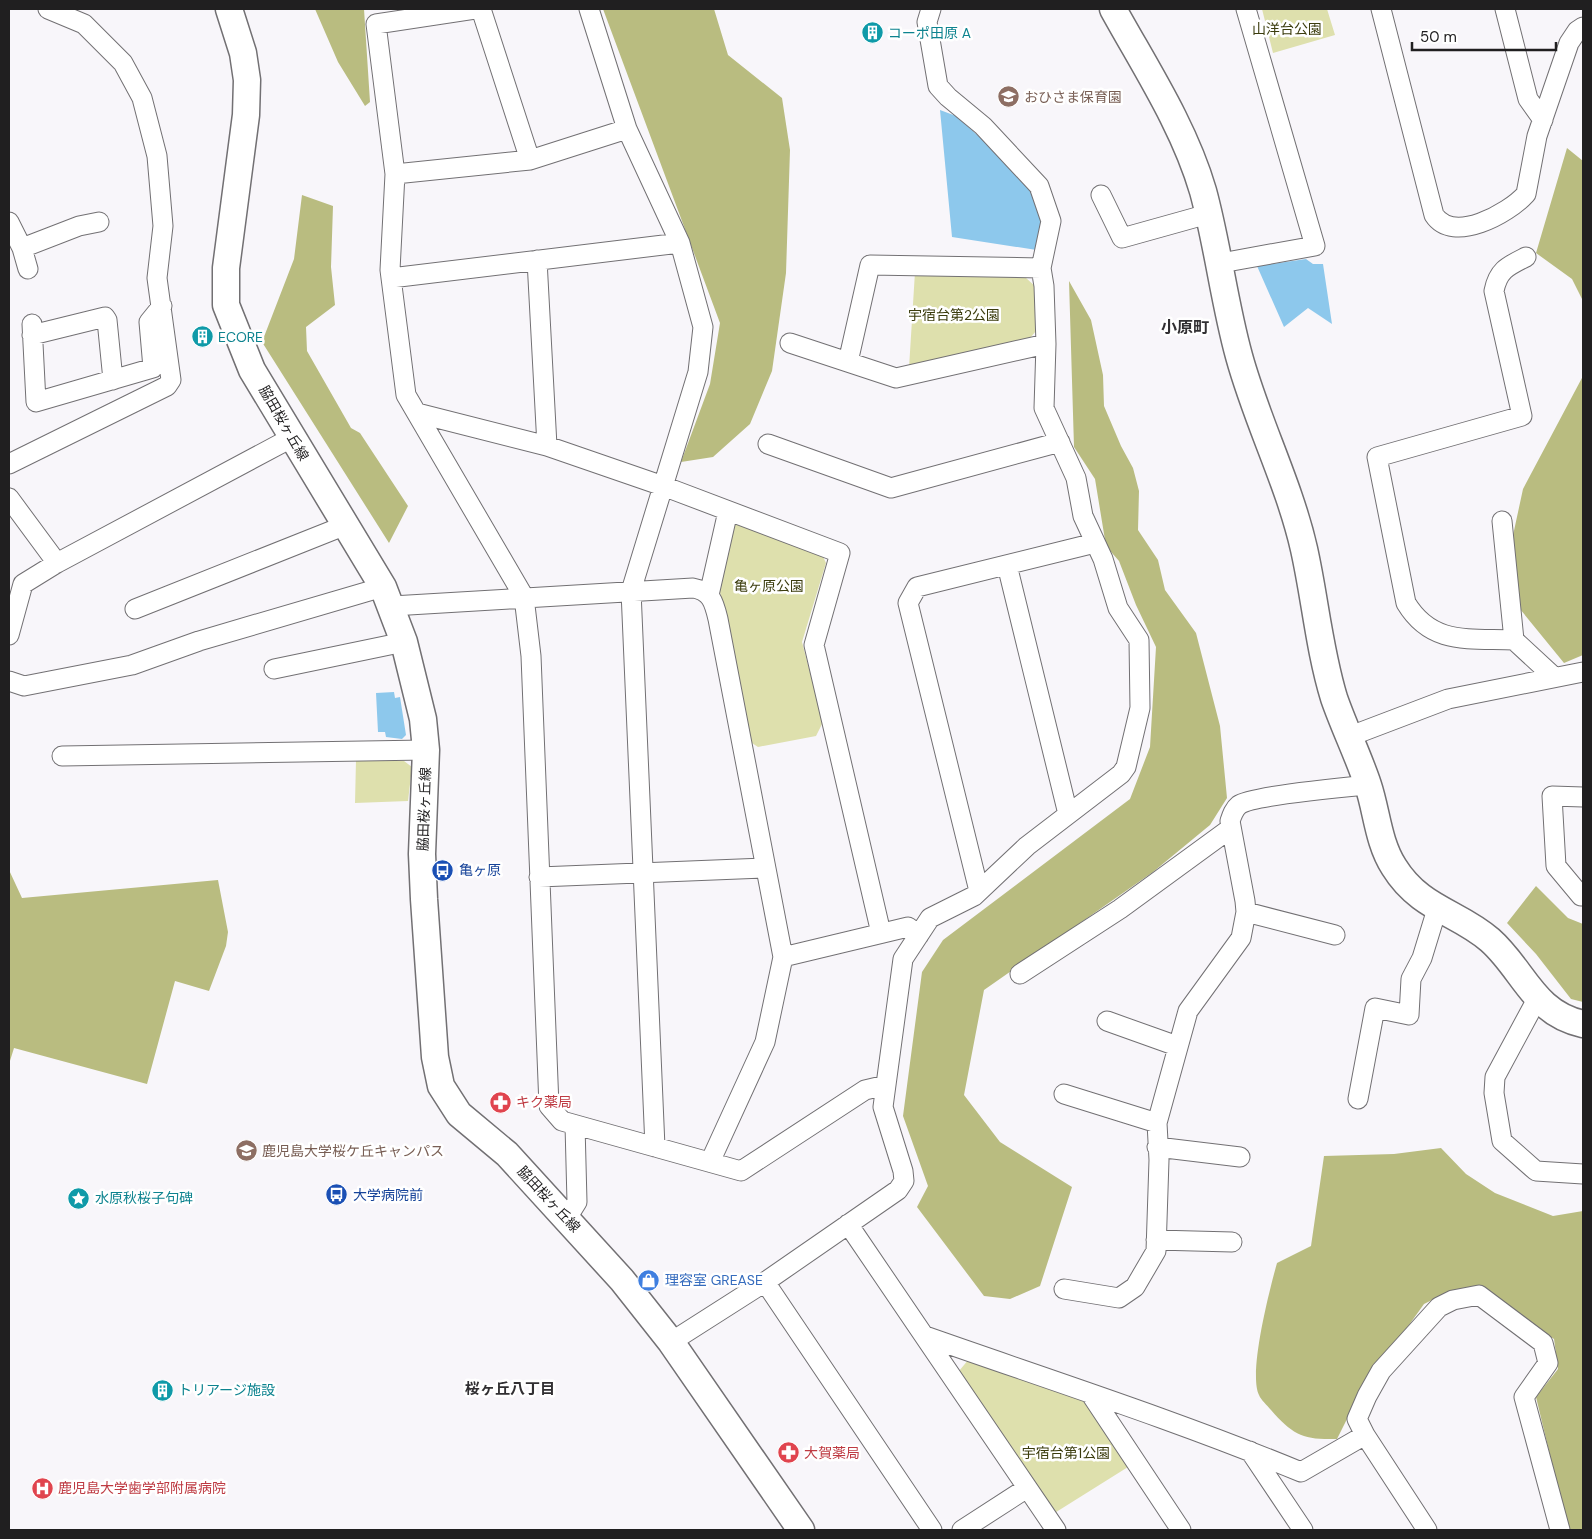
<svg xmlns="http://www.w3.org/2000/svg" width="1592" height="1539" font-family="'DM Sans','Noto Sans JP',sans-serif">
	<rect width="100%" height="100%" fill="#f8f6fa"/>
	<path fill="#dee0ad" d="M 1262,9 L 1327,9 L 1335,35 L 1273,53 Z
		M 915,272 L 1026,278 L 1036,287 L 1037,330 L 1030,338 L 909,368 Z
		M 732,522 L 820,550 L 826,563 L 802,642 L 823,722 L 816,736 L 758,747 L 749,741 L 719,587 Z
		M 356,760 L 404,761 L 412,767 L 408,801 L 355,803 Z
		M 969,1359 L 1083,1400 L 1128,1467 L 1053,1514 L 959,1371 Z"/>
	<path fill="#b9bc80" d="M 315,9 L 364,9 L 370,102 L 365,106 L 338,62 Z
		M 603,9 L 714,9 L 728,55 L 782,98 L 790,150 L 786,273 L 772,371 L 750,424 L 713,457 L 681,462 L 710,384 L 720,323 Z
		M 1567,148 L 1583,161 L 1583,301 L 1572,279 L 1536,253 Z
		M 302,195 L 333,206 L 331,267 L 335,305 L 306,327 L 307,351 L 351,428 L 360,433 L 408,506 L 389,543 L 262,342 L 294,259 Z
		M 1069,281 L 1091,320 L 1103,375 L 1104,406 L 1121,446 L 1133,468 L 1139,491 L 1138,530 L 1158,560 L 1165,590 L 1196,633 L 1220,726 L 1227,798 L 1210,825 L 1153,872 L 984,990 L 964,1095 L 1000,1142 L 1072,1187 L 1040,1286 L 1010,1299 L 984,1296 L 917,1207 L 928,1186 L 903,1116 L 922,972 L 943,940 L 1130,799 L 1150,747 L 1156,647 L 1136,605 L 1119,561 L 1106,546 L 1095,479 L 1074,447 Z
		M 1583,376 L 1583,655 L 1564,663 L 1520,609 L 1512,540 L 1523,489 Z
		M 9,870 L 22,898 L 218,880 L 228,932 L 226,946 L 209,991 L 175,981 L 147,1084 L 14,1048 L 9,1064 Z
		M 1536,886 L 1568,918 L 1583,924 L 1583,1002 L 1571,999 L 1536,954 L 1507,923 Z
		M 1441,1148 L 1466,1174 L 1495,1193 L 1553,1216 L 1583,1211 L 1583,1530 L 1568,1530 L 1536,1397 L 1558,1369 L 1554,1339 L 1477,1287 L 1450,1291 L 1424,1304 L 1359,1395 L 1337,1439 C 1303,1440 1293,1435 1271,1410 C 1267,1405 1261,1400 1259,1395 C 1248,1373 1270,1288 1277,1263 L 1311,1246 L 1324,1156 L 1394,1154 Z"/>
	<path fill="#8dc8ec" d="M 940,110 L 956,116 L 1021,174 L 1040,198 L 1043,251 L 952,237 Z
		M 1306,259 L 1313,264 L 1323,264 L 1332,324 L 1308,308 L 1284,327 L 1257,266 Z
		M 394,692 L 395,698 L 400,697 L 406,735 L 402,739 L 386,737 L 385,732 L 378,732 L 376,693 Z"/>
	<g fill="none" stroke-linecap="round" stroke-linejoin="round">
		<defs>
			<path id="street" d="M 475,9 L 376,24 L 395,174 L 390,270 L 406,395 L 524,597 L 531,656 L 549,1106 L 562,1121 L 741,1171 L 865,1090 L 886,1085
				M 481,9 L 530,160
				M 589,9 L 627,129 L 680,243 L 703,327 L 698,372 L 631,591 L 655,1147
				M 1381,9 L 1434,215 C 1453,244 1508,214 1526,194 L 1537,136 L 1569,43 L 1577,31 L 1583,27
				M 1505,9 L 1528,99 L 1543,120
				M 395,174 L 530,160 L 627,129
				M 1101,195 L 1122,238 L 1208,214
				M 9,222 L 22,248 L 28,269
				M 22,248 L 79,226 L 99,222
				M 1526,257 C 1508,266 1498,270 1494,291 L 1522,416 L 1377,457 L 1406,603 C 1432,646 1470,638 1514,640 L 1554,677
				M 537,260 L 547,446
				M 1221,263 L 1315,246 L 1246,9
				M 391,278 L 680,243
				M 32,324 L 36,402 L 153,368 L 149,322 L 162,306
				M 32,335 L 105,317 L 107,320 L 113,380
				M 790,343 L 896,378 L 1046,344
				M 848,362 L 870,265 L 1041,268
				M 417,413 L 547,446 L 663,486 L 840,553 L 814,645 L 881,933
				M 768,444 L 891,488 L 1060,442
				M 9,464 L 167,386 L 171,380 L 157,278 L 163,226 L 157,156 L 142,98 L 123,63 L 84,24 L 48,9
				M 9,498 L 57,563
				M 1502,521 L 1514,640
				M 1007,565 L 1068,814
				M 709,595 L 728,511
				M 392,606 L 693,588 C 711,591 714,602 718,619 L 783,957 L 765,1042 L 710,1162
				M 135,609 L 346,525
				M 9,635 L 23,584 L 57,563 L 293,437
				M 274,669 L 404,642
				M 9,681 L 24,686 L 132,665 L 199,641 L 383,587
				M 1348,737 L 1448,699 L 1583,672
				M 62,756 L 426,750
				M 1583,797 L 1552,796 L 1556,866 L 1581,896 L 1583,896
				M 539,877 L 765,868
				M 979,891 L 908,603 L 917,587 L 1095,543
				M 1246,912 L 1335,935
				M 783,957 L 908,927 L 919,935
				M 1020,974 L 1120,909 L 1231,828
				M 1537,999 L 1495,1077 L 1494,1093 L 1502,1141 L 1536,1171 L 1583,1174
				M 1107,1021 L 1177,1046
				M 1064,1094 L 1157,1123
				M 1358,1099 L 1375,1008 L 1409,1015 L 1411,979 L 1422,958 L 1437,909
				M 1157,1147 L 1240,1157
				M 567,1218 L 577,1202 L 575,1125
				M 848,1224 L 1056,1530
				M 1156,1240 L 1232,1242
				M 765,1282 L 932,1530
				M 1064,1289 L 1119,1298 L 1135,1287 L 1156,1251 L 1159,1160 L 1157,1123 L 1188,1011 L 1241,938 L 1246,912 L 1245,901 L 1230,821 C 1232,815 1234,809 1239,805 C 1251,796 1347,787 1368,785
				M 925,1336 C 1050,1380 1178,1421 1301,1472 L 1365,1435
				M 671,1342 L 765,1282 L 898,1190 L 904,1181 L 903,1171 L 883,1107 L 903,959 L 930,918 L 974,896 L 1027,846 L 1121,774 L 1126,767 L 1140,708 L 1139,640 L 1118,608 L 1103,559 L 1083,516 L 1076,478 L 1044,408 L 1046,344 L 1044,286 L 1041,268 L 1051,221 L 1039,186 L 983,126 L 948,97 L 938,86 L 927,22 L 931,9
				M 1090,1393 L 1181,1530
				M 1250,1451 L 1303,1530
				M 962,1530 L 1027,1488
				M 1427,1530 L 1365,1435 L 1357,1419 L 1367,1396 L 1381,1371 L 1439,1307 L 1453,1300 L 1479,1295 L 1543,1343 L 1548,1363 L 1524,1397 L 1560,1530"/>
			<path id="secondary" d="M 229,9 L 243,53 L 247,80 L 246,115 L 226,268 L 226,305 L 252,370 L 383,587 L 404,642 L 423,719 L 426,750 L 422,854 L 424,899 L 435,1057 L 441,1086 L 459,1114 L 507,1154 L 622,1280 L 671,1342 L 801,1530
				M 1113,9 C 1145,67 1184,126 1203,191 C 1218,246 1224,302 1239,356 C 1257,422 1289,483 1304,549 C 1315,598 1319,649 1334,698 C 1344,727 1358,755 1368,785 C 1377,812 1378,842 1394,867 C 1420,909 1458,912 1490,940 C 1524,970 1533,1013 1583,1024"/>
		</defs>
		<use href="#street" stroke="#727073" stroke-width="21"/>
		<use href="#secondary" stroke="#727073" stroke-width="29"/>
		<use href="#street" stroke="#fff" stroke-width="19"/>
		<use href="#secondary" stroke="#fff" stroke-width="26"/>
	</g>
	<defs>
		<symbol id="building-disc" viewBox="-11 -11 22 22"><circle r="9.5" fill="#0f9aa8" stroke="#fff"/><path d="M-4-6H4V6H1V3H-1V6H-4ZM-2.5-4.3h1.7v1.8h-1.7ZM.8-4.3h1.7v1.8H.8ZM-2.5-1h1.7V.8h-1.7ZM.8-1h1.7V.8H.8Z" fill="#fff"/></symbol>
		<symbol id="school-disc" viewBox="-11 -11 22 22"><circle r="9.5" fill="#8d6e63" stroke="#fff"/><path d="M0-5L7-2L0 1L-7-2ZM-4 1L0 2.5L4 1V4Q0 6-4 4Z" fill="#fff"/></symbol>
		<symbol id="bus-disc" viewBox="-11 -11 22 22"><circle r="9.5" fill="#1a4fb4" stroke="#fff"/><path d="M-5-6H5V4H4V6H2V4H-2V6H-4V4H-5ZM-3.5-4V0h7V-4ZM-3.5 1.2v1.5H-2V1.2ZM2 1.2v1.5H3.5V1.2Z" fill="#fff"/></symbol>
		<symbol id="pharmacy-disc" viewBox="-11 -11 22 22"><circle r="9.5" fill="#e0444e" stroke="#fff"/><path d="M-2-6h4v4h4v4h-4v4h-4v-4h-4v-4h4Z" fill="#fff"/></symbol>
		<symbol id="university-disc" viewBox="-11 -11 22 22"><circle r="9.5" fill="#8d6e63" stroke="#fff"/><path d="M0-5L7-2L0 1L-7-2ZM-4 1L0 2.5L4 1V4Q0 6-4 4Z" fill="#fff"/></symbol>
		<symbol id="sight-disc" viewBox="-11 -11 22 22"><circle r="9.5" fill="#0f9aa8" stroke="#fff"/><path d="M0-6L1.8-2.2L6-1.7L2.9 1.2L3.7 5.4L0 3.3L-3.7 5.4L-2.9 1.2L-6-1.7L-1.8-2.2Z" fill="#fff"/></symbol>
		<symbol id="shop-disc" viewBox="-11 -11 22 22"><circle r="9.5" fill="#3f7fe0" stroke="#fff"/><path d="M-5-2.5h2.3a2.7 3.5 0 0 1 5.4 0H5L5.5 6h-11ZM-1.5-2.5h3a1.5 2.3 0 0 0-3 0Z" fill="#fff"/></symbol>
		<symbol id="hospital-disc" viewBox="-11 -11 22 22"><circle r="9.5" fill="#e0444e" stroke="#fff"/><path d="M-5-5h3v3.5h4V-5h3V5h-3V1.5h-4V5h-3Z" fill="#fff"/></symbol>
	</defs>
	<g fill-rule="evenodd">
		<use href="#building-disc" x="860" y="20" width="25" height="25"/>
		<use href="#school-disc" x="996" y="84" width="25" height="25"/>
		<use href="#building-disc" x="190" y="324" width="25" height="25"/>
		<use href="#bus-disc" x="430" y="858" width="25" height="25"/>
		<use href="#pharmacy-disc" x="488" y="1090" width="25" height="25"/>
		<use href="#university-disc" x="234" y="1138" width="25" height="25"/>
		<use href="#bus-disc" x="324" y="1182" width="25" height="25"/>
		<use href="#sight-disc" x="66" y="1186" width="25" height="25"/>
		<use href="#shop-disc" x="636" y="1268" width="25" height="25"/>
		<use href="#building-disc" x="150" y="1378" width="25" height="25"/>
		<use href="#pharmacy-disc" x="776" y="1440" width="25" height="25"/>
		<use href="#hospital-disc" x="30" y="1476" width="25" height="25"/>
	</g>
	<g text-anchor="middle" dominant-baseline="central" stroke-width="5" stroke-linejoin="round" paint-order="stroke">
		<g font-size="14" fill="#3b3c0d" stroke="#fff">
			<text x="1287" y="29">山洋台公園</text>
			<text x="954" y="315">宇宿台第2公園</text>
			<text x="769" y="586">亀ヶ原公園</text>
			<text x="1066" y="1453">宇宿台第1公園</text>
		</g>
		<g font-size="14" fill="#0d838f" stroke="#fff" text-anchor="start">
			<text x="888" y="33">コーポ田原 A</text>
			<text x="218" y="337">ECORE</text>
			<text x="95" y="1198">水原秋桜子句碑</text>
			<text x="178" y="1390">トリアージ施設</text>
		</g>
		<g font-size="14" fill="#785e54" stroke="#fff" text-anchor="start">
			<text x="1024" y="97">おひさま保育園</text>
			<text x="262" y="1151">鹿児島大学桜ケ丘キャンパス</text>
		</g>
		<g font-size="14" fill="#201f20" stroke="#fff">
			<text transform="translate(284 423) rotate(60)">脇田桜ヶ丘線</text>
			<text transform="translate(424 809) rotate(-88)">脇田桜ヶ丘線</text>
			<text transform="translate(549 1199) rotate(47)">脇田桜ヶ丘線</text>
		</g>
		<g font-size="14" fill="#164399" stroke="#fff" text-anchor="start">
			<text x="459" y="870">亀ヶ原</text>
			<text x="353" y="1195">大学病院前</text>
		</g>
		<g font-size="14" fill="#be3a42" stroke="#fff" text-anchor="start">
			<text x="516" y="1102">キク薬局</text>
			<text x="804" y="1453">大賀薬局</text>
			<text x="58" y="1488">鹿児島大学歯学部附属病院</text>
		</g>
		<g font-size="14" fill="#366cbe" stroke="#fff" text-anchor="start">
			<text x="665" y="1280">理容室 GREASE</text>
		</g>
		<g font-size="15" font-weight="bold" fill="#312f32" stroke="#fff">
			<text x="510" y="1389">桜ヶ丘八丁目</text>
		</g>
		<g font-size="16" font-weight="bold" fill="#312f32" stroke="#fff">
			<text x="1185" y="327">小原町</text>
		</g>
	</g>
	<rect width="1592" height="1539" fill="none" stroke="#201f20" stroke-width="20"/>
	<path d="M1412 42v8h144v-8" fill="none" stroke="#201f20" stroke-width="2.5"/>
	<text x="1420" y="42" font-size="15" fill="#201f20" stroke="#ffffff" stroke-width="4" paint-order="stroke">50 m</text>
</svg>
